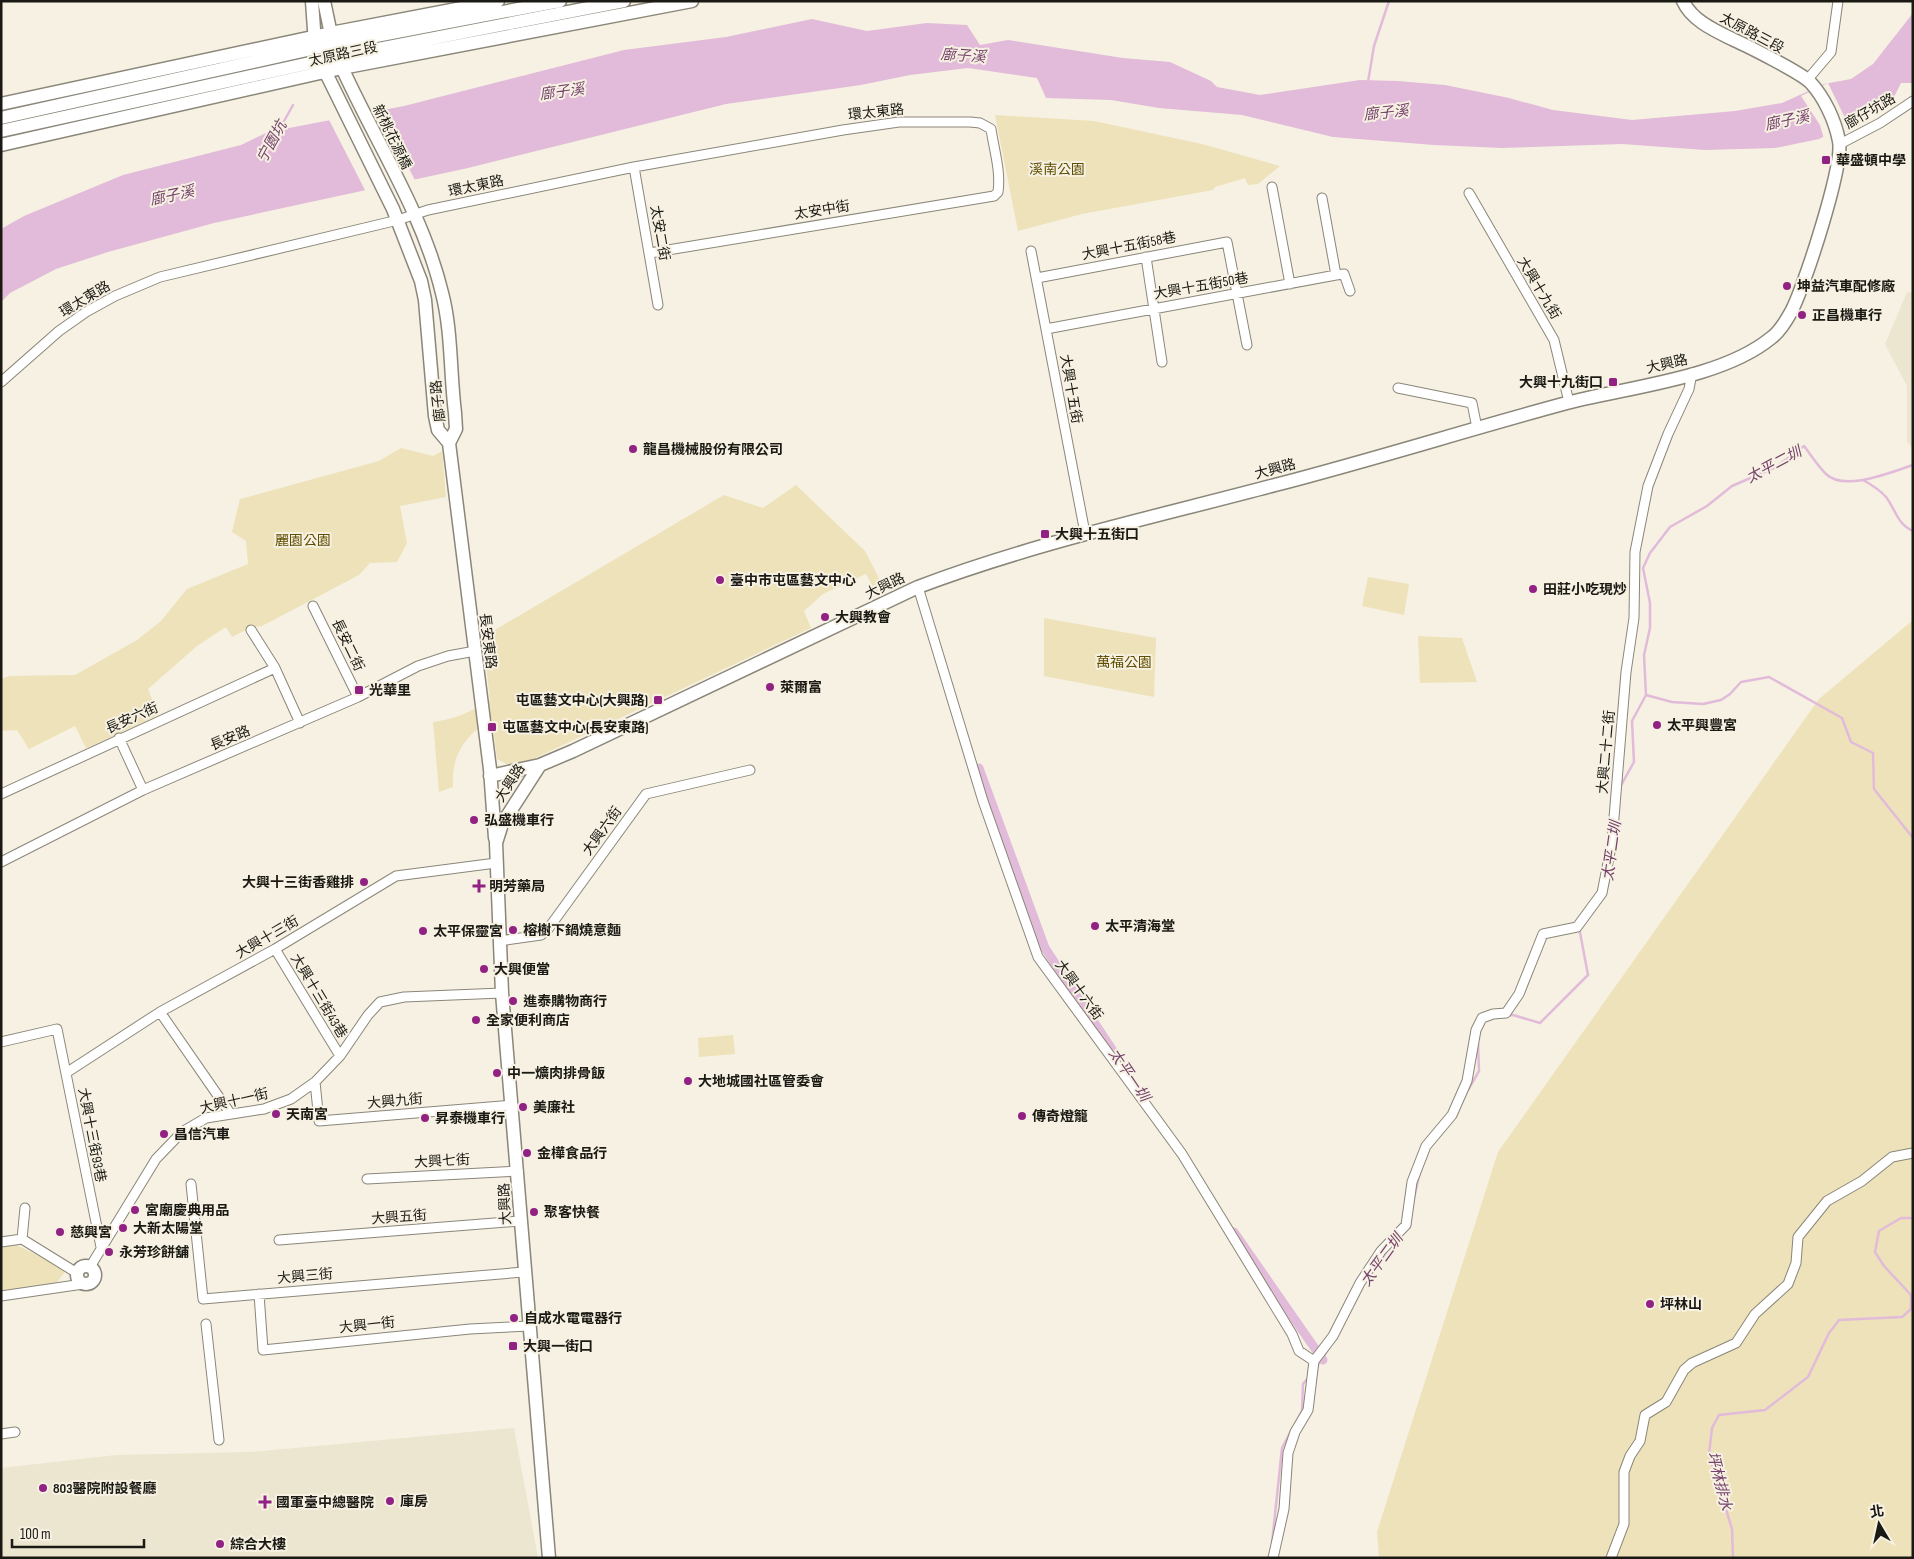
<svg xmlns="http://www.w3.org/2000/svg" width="1914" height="1559" font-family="'Sofia Sans Condensed','Noto Sans TC',sans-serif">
	<rect width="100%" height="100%" fill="#f6f1e2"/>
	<path fill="#ece5cf" d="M 1907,292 L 1913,293 L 1913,449 L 1907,442 L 1907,386 L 1885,344 Z
		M 514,1428 L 538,1558 L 1,1558 L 1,1468 L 116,1455 L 250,1452 Z"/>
	<path fill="#eee2ba" d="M 995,115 L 1094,121 L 1202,144 L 1280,166 L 1258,184 L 1248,185 L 1245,178 L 1215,187 L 1213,190 L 1082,214 L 1018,231 Z
		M 401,448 L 433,456 L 442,451 L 446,497 L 400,506 L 407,543 L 397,562 L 370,563 L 359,575 L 262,626 L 250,628 L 232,637 L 226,627 L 197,646 L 148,689 L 158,715 L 94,745 L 86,748 L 75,726 L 29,749 L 17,730 L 1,731 L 1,679 L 9,676 L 75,675 L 137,640 L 161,621 L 187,589 L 248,564 L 246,541 L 232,532 L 240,499 L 379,461 Z
		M 796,485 L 865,551 L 885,590 L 877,594 L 866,574 L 823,594 L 804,611 L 811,628 L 514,768 L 497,759 L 492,718 C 465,736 451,754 453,787 L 439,792 L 433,722 C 455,719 471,712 490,700 L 483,637 L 724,495 L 763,508 Z
		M 1368,577 L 1409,584 L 1404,615 L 1362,606 Z
		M 1044,618 L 1156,638 L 1154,697 L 1044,676 Z
		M 1913,620 L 1913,1558 L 1379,1558 L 1377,1532 L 1498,1152 L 1819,699 Z
		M 1418,636 L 1462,638 L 1477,682 L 1420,683 Z
		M 733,1035 L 735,1054 L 699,1057 L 698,1038 Z
		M 14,1244 L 67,1269 L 54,1286 L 1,1294 L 1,1246 Z"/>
	<path fill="#e1bbd9" d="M 1913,13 L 1913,83 L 1901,83 L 1892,101 L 1819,139 L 1775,148 L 1705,150 L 1622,144 L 1502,148 L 1434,145 L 1333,137 L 1242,115 L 1159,108 L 1111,100 L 1046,98 L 1037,78 L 968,68 L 910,75 L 861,85 L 726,104 L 468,168 L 214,223 L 108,252 L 56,269 L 10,293 L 1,302 L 1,229 L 24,216 L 123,175 L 241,145 L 268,132 L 404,106 L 624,50 L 726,37 L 812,19 L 867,31 L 927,23 L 967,25 L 980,45 L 1008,40 L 1123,58 L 1170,62 L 1211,81 L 1217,87 L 1260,95 L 1360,80 L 1398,81 L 1445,85 L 1509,98 L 1553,110 L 1632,120 L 1735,111 L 1782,103 L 1824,84 L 1851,79 L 1873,64 Z"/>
	<path fill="#f6f1e2" d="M 1828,83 L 1849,126 L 1824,139 L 1820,125 L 1801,96 Z
		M 378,109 L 416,182 L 366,192 L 328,118 Z"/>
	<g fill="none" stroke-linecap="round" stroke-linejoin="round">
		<path stroke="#e1bbd9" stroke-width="2.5" d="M 1368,82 L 1374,46 L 1389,1
			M 278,132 L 293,105
			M 1863,480 C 1872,485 1879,489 1886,497 C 1896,510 1897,524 1913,531
			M 1646,695 L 1672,702 L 1703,704 L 1721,700 L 1730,694 L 1741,682 L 1769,677 L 1842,718 L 1851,742 L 1873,753 L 1874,789 L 1913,838
			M 1619,789 L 1634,762 L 1632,721 L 1646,695 L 1644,655 L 1650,628 L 1650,603 L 1643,568 L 1650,553 L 1670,527 L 1707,506 L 1732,486 L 1776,467 L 1804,446 C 1811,455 1818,466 1826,474 C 1844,492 1892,472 1913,465
			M 1607,888 L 1612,867
			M 1592,913 L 1600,902
			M 1506,1016 L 1513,1015 L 1540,1023 L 1588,975 L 1579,927
			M 1468,1090 L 1479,1071 L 1478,1043
			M 1414,1198 L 1420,1172
			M 1377,1265 L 1387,1251
			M 1316,1368 L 1329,1348
			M 1295,1424 L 1302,1411 L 1303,1384 L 1308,1378
			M 1272,1543 L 1282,1448 L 1292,1429
			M 1733,1558 L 1732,1529 L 1709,1454 L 1712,1428 L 1719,1415 L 1765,1410 L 1808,1377 L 1829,1333 L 1839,1320 L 1902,1317 L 1911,1309 L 1911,1295 L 1884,1266 L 1875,1252 L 1879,1231 L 1901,1218 L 1913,1218"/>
		<path stroke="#e1bbd9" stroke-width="9" d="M 979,768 L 1045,948 L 1125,1069
			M 1234,1232 L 1323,1360"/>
		<defs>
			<path id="street" d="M 1808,79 L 1831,52 L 1838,1
				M 1840,144 L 1880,123 L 1913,101
				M 634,167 L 658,305
				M 1272,187 L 1290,284
				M 1469,193 L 1554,340 L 1569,402
				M 1322,198 L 1336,275
				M 1031,251 L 1085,533
				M 1146,257 L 1162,362
				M 1037,278 L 1227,242 L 1247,345
				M 1046,329 L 1336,275 L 1344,274 L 1350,291
				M 1,382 L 59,331 L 86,312 L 115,296 L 160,277 L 398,220 L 428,210 L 634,167 L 843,130 L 899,122 L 970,122 L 980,123 L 991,129 C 994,150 1001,171 998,192 L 994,196 L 650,253
				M 1398,388 L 1472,403 L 1477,428
				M 918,587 L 983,801 L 1038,957 L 1182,1154 L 1292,1334 L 1299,1351 L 1314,1361
				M 313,606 L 358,697
				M 251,630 L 275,668 L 300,723
				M 119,738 L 143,790
				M 1,794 L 275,668
				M 1,862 L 143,790 L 358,697 L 418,666 L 448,656 L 475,651
				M 499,941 L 541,935 L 548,929 L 646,794 L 750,770
				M 275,949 L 340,1056
				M 160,1012 L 230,1113
				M 1,1042 L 57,1029 L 101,1247
				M 66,1073 L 160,1012 L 275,949 L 396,876 L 496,863
				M 315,1082 L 319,1121 L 513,1105
				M 367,1179 L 518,1171
				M 191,1184 L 203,1299 L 524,1272
				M 22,1239 L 25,1208
				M 279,1240 L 520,1221
				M 1,1242 L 22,1239 L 77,1273
				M 90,1267 L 156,1159 L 182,1132 L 206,1118 L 264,1109 L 291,1099 L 315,1082 L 340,1056 L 368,1015 L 380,1002 L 404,997 L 502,993
				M 259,1294 L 263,1350 L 470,1329 L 530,1326
				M 1,1296 L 83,1284
				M 206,1324 L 219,1440
				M 1314,1361 L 1333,1336 L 1360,1283 L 1381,1251 L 1406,1225 L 1412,1182 L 1426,1146 L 1452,1115 L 1467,1081 L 1476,1030 L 1482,1018 L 1493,1014 L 1506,1013 L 1519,994 L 1543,934 L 1577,927 L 1602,893 L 1612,842 L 1626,672 L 1634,618 L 1635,552 L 1648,486 L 1668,434 L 1689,389 L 1692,373
				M 1,1434 L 15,1432
				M 1273,1558 L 1284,1509 L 1288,1453 L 1295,1432 L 1308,1410 L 1314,1361
				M 1611,1558 L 1624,1524 L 1624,1472 L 1630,1456 L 1640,1441 L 1645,1415 L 1666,1402 L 1684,1370 L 1692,1363 L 1736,1343 L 1755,1314 L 1788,1284 L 1796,1263 L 1798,1237 L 1827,1201 L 1862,1181 L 1892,1157 L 1913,1153"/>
			<path id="secondary" d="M 312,1 L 315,44
				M 324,1 L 332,39
				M 339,61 C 373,138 422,210 442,293 C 452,331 450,374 455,413 L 456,429 L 449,443
				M 322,65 L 393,209 L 421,281 L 425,300 L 435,416 L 438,430 L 449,443
				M 1,104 L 331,33 L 498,1
				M 1,118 L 334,44 L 560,1
				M 1,131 L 337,57 L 624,1
				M 1,145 L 342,68 L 692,1
				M 449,443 L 490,769 L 495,838
				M 540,765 L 502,824 L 496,843 L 502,993 L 549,1558
				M 490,776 L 540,765 L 573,751 L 918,587 C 1034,543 1155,517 1275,485 C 1372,460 1467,430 1563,404 C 1626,387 1721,379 1771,338 C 1778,333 1786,321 1791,312 C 1804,288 1844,165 1839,141 C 1835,120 1824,97 1810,82 C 1801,73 1748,46 1734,40 C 1716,31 1692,21 1683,1
				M77 1275a9 9 0 1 1 18 0a9 9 0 1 1-18 0Z"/>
		</defs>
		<use href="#street" stroke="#8a8679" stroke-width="11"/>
		<use href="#secondary" stroke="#8a8679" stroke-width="15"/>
		<use href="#street" stroke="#fff" stroke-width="9"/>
		<use href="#secondary" stroke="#fff" stroke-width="12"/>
	</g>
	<g fill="#912182" stroke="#f6f1e2" stroke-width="2">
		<rect x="1821" y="155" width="10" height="10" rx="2.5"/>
		<circle cx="1787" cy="286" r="5"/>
		<circle cx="1802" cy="315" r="5"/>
		<rect x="1608" y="377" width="10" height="10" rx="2.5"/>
		<circle cx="633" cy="449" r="5"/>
		<rect x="1040" y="529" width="10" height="10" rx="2.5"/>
		<circle cx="720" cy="580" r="5"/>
		<circle cx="1533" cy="589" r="5"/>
		<circle cx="825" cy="617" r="5"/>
		<circle cx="770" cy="687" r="5"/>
		<rect x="354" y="685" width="10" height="10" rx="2.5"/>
		<rect x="653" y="695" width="10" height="10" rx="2.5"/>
		<circle cx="1657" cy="725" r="5"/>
		<rect x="487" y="722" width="10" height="10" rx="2.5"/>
		<circle cx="474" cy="820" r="5"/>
		<circle cx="364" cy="882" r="5"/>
		<path d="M476.5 878.5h5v5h5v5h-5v5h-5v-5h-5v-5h5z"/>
		<circle cx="1095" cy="926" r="5"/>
		<circle cx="513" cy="930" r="5"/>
		<circle cx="423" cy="931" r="5"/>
		<circle cx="484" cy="969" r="5"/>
		<circle cx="513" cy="1001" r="5"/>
		<circle cx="476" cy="1020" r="5"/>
		<circle cx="497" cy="1073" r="5"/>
		<circle cx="688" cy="1081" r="5"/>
		<circle cx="523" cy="1107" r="5"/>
		<circle cx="276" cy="1114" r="5"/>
		<circle cx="1022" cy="1116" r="5"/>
		<circle cx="425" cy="1118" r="5"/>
		<circle cx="164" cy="1134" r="5"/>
		<circle cx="527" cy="1153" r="5"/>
		<circle cx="135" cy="1210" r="5"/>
		<circle cx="534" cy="1212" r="5"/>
		<circle cx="123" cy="1228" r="5"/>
		<circle cx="60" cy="1232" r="5"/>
		<circle cx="109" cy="1252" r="5"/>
		<circle cx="1650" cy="1304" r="5"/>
		<circle cx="514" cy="1318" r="5"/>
		<rect x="508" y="1341" width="10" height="10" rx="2.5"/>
		<circle cx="43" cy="1488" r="5"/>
		<circle cx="390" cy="1501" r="5"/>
		<path d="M262.5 1494.5h5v5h5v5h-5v5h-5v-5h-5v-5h5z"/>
		<circle cx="220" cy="1544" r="5"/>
	</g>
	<g text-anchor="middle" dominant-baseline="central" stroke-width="4" stroke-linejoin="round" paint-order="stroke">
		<g font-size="14" fill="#1a1913" stroke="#f6f1e2">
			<text transform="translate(1752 33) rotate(28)">太原路三段</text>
			<text transform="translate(343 54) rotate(-12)">太原路三段</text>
			<text transform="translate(1870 111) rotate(-30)">廍仔坑路</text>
			<text transform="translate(876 112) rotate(-6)">環太東路</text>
			<text transform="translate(392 137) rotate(64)">新桃花源橋</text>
			<text transform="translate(476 186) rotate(-12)">環太東路</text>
			<text transform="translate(822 210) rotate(-9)">太安中街</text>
			<text transform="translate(660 233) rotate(80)">太安二街</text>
			<text transform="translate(1129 246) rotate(-11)">大興十五街58巷</text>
			<text transform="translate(1201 286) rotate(-10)">大興十五街50巷</text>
			<text transform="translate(1539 288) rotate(59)">大興十九街</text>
			<text transform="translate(85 299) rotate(-31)">環太東路</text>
			<text transform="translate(1667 364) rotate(-13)">大興路</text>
			<text transform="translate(1071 389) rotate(80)">大興十五街</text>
			<text transform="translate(438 401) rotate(-96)">廍子路</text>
			<text transform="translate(1275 469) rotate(-15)">大興路</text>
			<text transform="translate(885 586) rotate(-26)">大興路</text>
			<text transform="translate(488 641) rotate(83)">長安東路</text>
			<text transform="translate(348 645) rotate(64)">長安二街</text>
			<text transform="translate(132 718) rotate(-24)">長安六街</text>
			<text transform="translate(230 738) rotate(-23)">長安路</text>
			<text transform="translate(1606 752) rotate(-85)">大興二十二街</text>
			<text transform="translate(510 783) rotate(-57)">大興路</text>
			<text transform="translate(602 831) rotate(-54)">大興六街</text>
			<text transform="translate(267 937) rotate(-30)">大興十三街</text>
			<text transform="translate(1079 990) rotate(54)">大興十六街</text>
			<text transform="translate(319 996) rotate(59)">大興十三街43巷</text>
			<text transform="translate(234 1101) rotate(-13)">大興十一街</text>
			<text transform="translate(395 1101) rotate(-5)">大興九街</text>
			<text transform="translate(92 1135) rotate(79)">大興十三街93巷</text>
			<text transform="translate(442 1161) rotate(-3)">大興七街</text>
			<text transform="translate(505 1204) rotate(-93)">大興路</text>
			<text transform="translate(399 1217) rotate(-4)">大興五街</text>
			<text transform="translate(305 1276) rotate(-5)">大興三街</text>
			<text transform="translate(367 1325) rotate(-6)">大興一街</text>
		</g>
		<g font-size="14" font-weight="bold" fill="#1a1913" stroke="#f6f1e2" text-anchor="start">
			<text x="1836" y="160">華盛頓中學</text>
			<text x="1797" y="286">坤益汽車配修廠</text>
			<text x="1812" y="315">正昌機車行</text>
			<text x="1603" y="382" text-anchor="end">大興十九街口</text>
			<text x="643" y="449">龍昌機械股份有限公司</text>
			<text x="1055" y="534">大興十五街口</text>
			<text x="730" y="580">臺中市屯區藝文中心</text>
			<text x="1543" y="589">田莊小吃現炒</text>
			<text x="835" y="617">大興教會</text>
			<text x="780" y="687">萊爾富</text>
			<text x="369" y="690">光華里</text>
			<text x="648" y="700" text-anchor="end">屯區藝文中心(大興路)</text>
			<text x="1667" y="725">太平興豐宮</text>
			<text x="502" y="727">屯區藝文中心(長安東路)</text>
			<text x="484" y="820">弘盛機車行</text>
			<text x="354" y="882" text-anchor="end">大興十三街香雞排</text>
			<text x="489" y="886">明芳藥局</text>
			<text x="1105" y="926">太平清海堂</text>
			<text x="523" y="930">榕樹下鍋燒意麵</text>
			<text x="433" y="931">太平保靈宮</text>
			<text x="494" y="969">大興便當</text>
			<text x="523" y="1001">進泰購物商行</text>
			<text x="486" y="1020">全家便利商店</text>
			<text x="507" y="1073">中一爌肉排骨飯</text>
			<text x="698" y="1081">大地城國社區管委會</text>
			<text x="533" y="1107">美廉社</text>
			<text x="286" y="1114">天南宮</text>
			<text x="1032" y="1116">傳奇燈籠</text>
			<text x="435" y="1118">昇泰機車行</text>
			<text x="174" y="1134">昌信汽車</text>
			<text x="537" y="1153">金樺食品行</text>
			<text x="145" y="1210">宮廟慶典用品</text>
			<text x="544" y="1212">聚客快餐</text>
			<text x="133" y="1228">大新太陽堂</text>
			<text x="70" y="1232">慈興宮</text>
			<text x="119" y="1252">永芳珍餅舖</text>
			<text x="1660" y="1304">坪林山</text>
			<text x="524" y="1318">自成水電電器行</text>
			<text x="523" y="1346">大興一街口</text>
			<text x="53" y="1488">803醫院附設餐廳</text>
			<text x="400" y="1501">庫房</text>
			<text x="276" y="1502">國軍臺中總醫院</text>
			<text x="230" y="1544">綜合大樓</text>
		</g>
		<g font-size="14" fill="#5f4e00" stroke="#f6f1e2">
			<text x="1057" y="169">溪南公園</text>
			<text x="303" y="540">麗園公園</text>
			<text x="1124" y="662">萬福公園</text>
		</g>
		<g font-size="15" font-style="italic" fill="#75436c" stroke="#f6f1e2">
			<text transform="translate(963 56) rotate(4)">廍子溪</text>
			<text transform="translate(562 92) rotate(-8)">廍子溪</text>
			<text transform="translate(1386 113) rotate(-6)">廍子溪</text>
			<text transform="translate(1787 121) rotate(-12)">廍子溪</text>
			<text transform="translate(272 142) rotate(-61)">宁園坑</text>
			<text transform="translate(172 196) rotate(-12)">廍子溪</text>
			<text transform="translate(1774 465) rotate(-28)">太平二圳</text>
			<text transform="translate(1612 851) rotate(-82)">太平二圳</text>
			<text transform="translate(1129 1075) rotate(56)">太平一圳</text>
			<text transform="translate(1382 1260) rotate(-54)">太平二圳</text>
			<text transform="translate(1719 1481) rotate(76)">坪林排水</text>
		</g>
	</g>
	<rect width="1914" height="1559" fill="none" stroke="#1a1913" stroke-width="5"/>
	<g transform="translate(1879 1524) rotate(351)" stroke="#f6f1e2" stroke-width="4" paint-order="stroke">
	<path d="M0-4L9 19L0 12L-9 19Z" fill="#1a1913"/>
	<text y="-8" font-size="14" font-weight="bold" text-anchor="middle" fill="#1a1913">北</text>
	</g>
	<path d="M12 1539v8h132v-8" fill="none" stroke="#1a1913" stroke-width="2.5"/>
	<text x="20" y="1539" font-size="15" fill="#1a1913" stroke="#f6f1e2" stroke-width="4" paint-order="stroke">100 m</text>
</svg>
